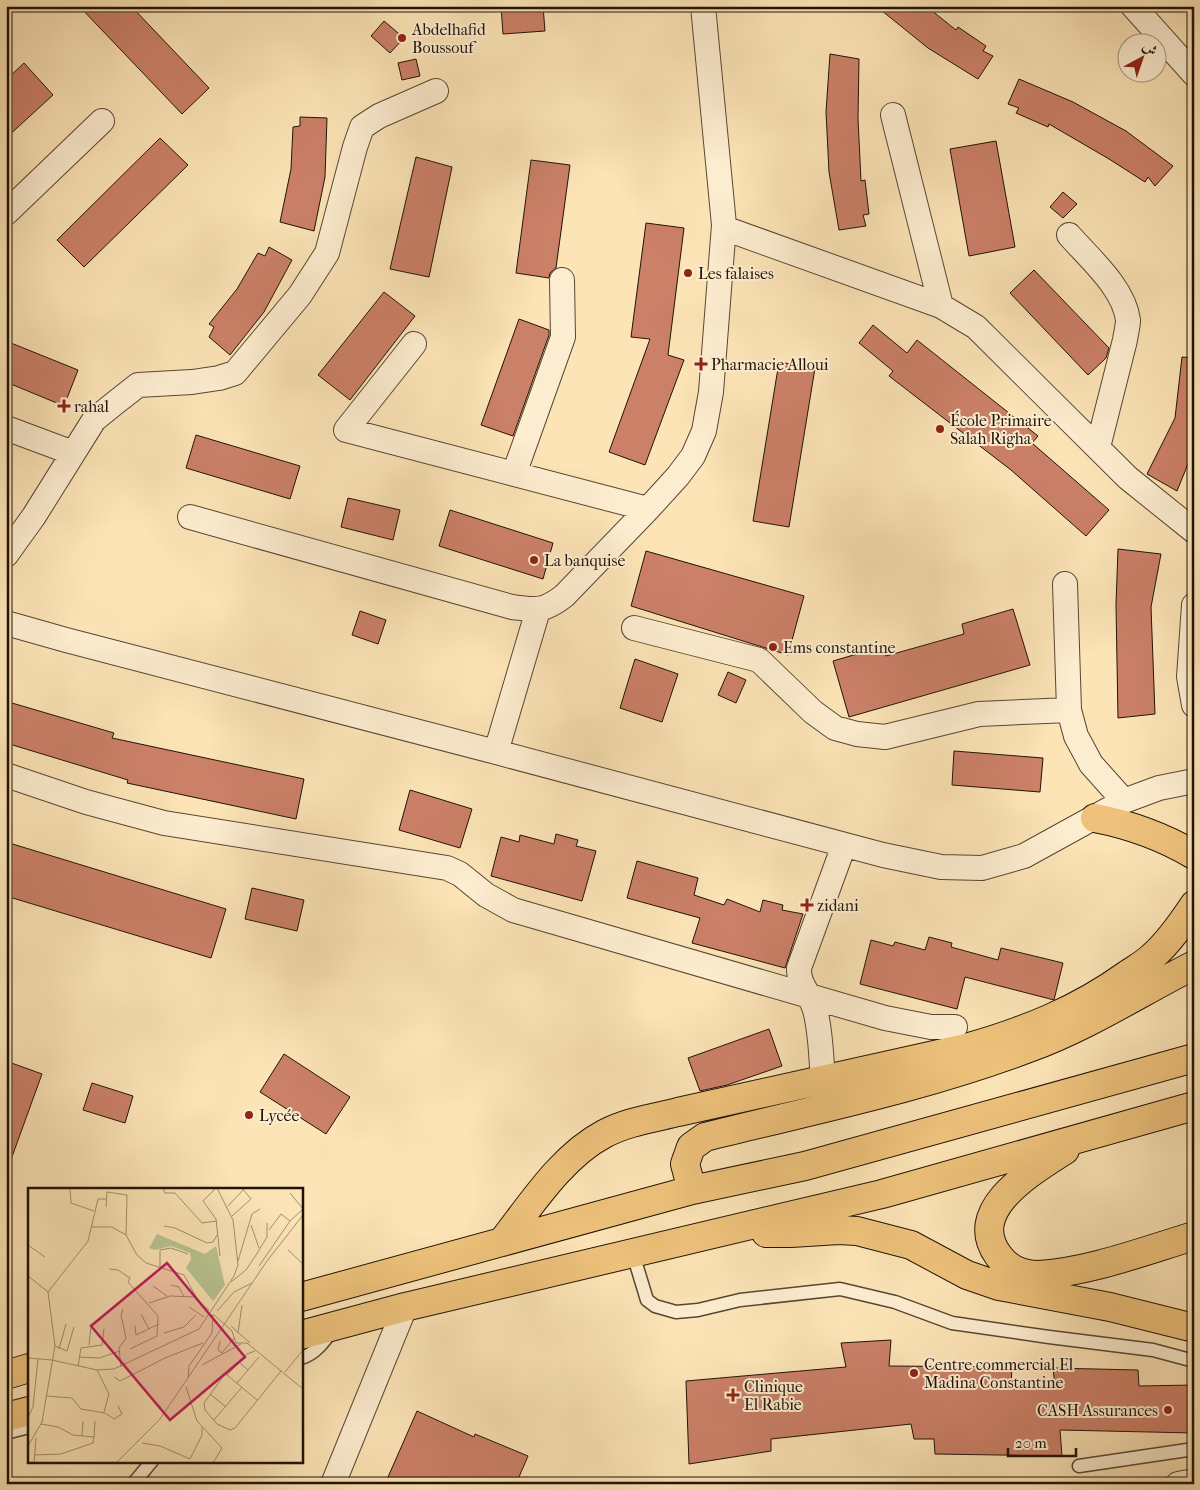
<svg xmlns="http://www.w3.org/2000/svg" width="1200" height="1490" font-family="'IM FELL French Canon',Amiri,serif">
	<rect width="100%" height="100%" fill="#fce4b6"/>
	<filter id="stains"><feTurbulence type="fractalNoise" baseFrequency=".004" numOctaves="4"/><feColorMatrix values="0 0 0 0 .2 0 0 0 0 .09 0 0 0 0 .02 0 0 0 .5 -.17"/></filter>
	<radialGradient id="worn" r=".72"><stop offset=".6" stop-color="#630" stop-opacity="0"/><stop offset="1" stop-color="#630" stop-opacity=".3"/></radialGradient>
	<path fill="#cb8068" stroke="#201306" d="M 79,6 L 131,6 L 209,88 L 182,114 Z
		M 501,6 L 543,6 L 545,31 L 503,34 Z
		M 876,6 L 926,6 L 956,30 L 958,27 L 986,46 L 983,51 L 993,56 L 978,79 L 928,48 Z
		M 384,21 L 404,38 L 390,53 L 371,36 Z
		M 830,54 L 859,59 L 858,119 L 861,181 L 865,180 L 869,214 L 863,215 L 866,226 L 839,230 L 829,172 L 826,112 Z
		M 416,59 L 420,76 L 402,80 L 398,63 Z
		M 24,63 L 53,95 L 6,138 L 6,80 Z
		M 1019,79 L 1073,102 L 1126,131 L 1173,166 L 1155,186 L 1148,177 L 1145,182 L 1109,159 L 1049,124 L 1048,127 L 1016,113 L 1019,108 L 1008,104 Z
		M 300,117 L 327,118 L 325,177 L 314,231 L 280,222 L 291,169 L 293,127 L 300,126 Z
		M 160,138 L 188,165 L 84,267 L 57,240 Z
		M 996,141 L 1015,247 L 969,256 L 950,149 Z
		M 416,157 L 452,167 L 429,277 L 390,269 Z
		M 531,160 L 570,165 L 556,268 L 550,273 L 549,278 L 516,273 Z
		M 1063,192 L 1077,204 L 1063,218 L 1050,207 Z
		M 646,223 L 684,228 L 668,355 L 684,360 L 645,465 L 609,452 L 650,339 L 631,337 Z
		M 269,247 L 292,260 L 264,312 L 230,355 L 209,337 L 214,327 L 209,324 L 237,289 L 258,253 L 265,256 Z
		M 1034,270 L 1109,348 L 1106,358 L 1088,375 L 1010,293 Z
		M 384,292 L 415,316 L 350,400 L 318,375 Z
		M 519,319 L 549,330 L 549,335 L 513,436 L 481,425 Z
		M 873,325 L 907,353 L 917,340 L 1038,436 L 1032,443 L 1109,510 L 1086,536 L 1011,470 L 889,376 L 893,371 L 859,343 Z
		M 6,341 L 78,370 L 64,406 L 6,382 Z
		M 1182,357 L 1194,358 L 1194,449 L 1177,491 L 1147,474 L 1175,418 Z
		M 779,362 L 815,368 L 789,527 L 753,521 Z
		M 196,435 L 300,466 L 290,499 L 186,468 Z
		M 348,498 L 400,510 L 393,540 L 341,527 Z
		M 450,510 L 553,543 L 543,579 L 439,546 Z
		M 1118,549 L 1161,554 L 1151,607 L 1155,714 L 1118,718 L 1116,605 Z
		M 646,551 L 804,596 L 788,655 L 631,606 Z
		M 1013,609 L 1030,665 L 849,717 L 833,661 L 881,647 L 886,656 L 964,634 L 962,624 Z
		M 360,611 L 386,620 L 378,644 L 352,635 Z
		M 635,659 L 678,674 L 662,722 L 620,708 Z
		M 728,672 L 746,680 L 736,703 L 718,695 Z
		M 12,703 L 114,733 L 112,738 L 304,779 L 296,819 L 127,783 L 128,780 L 6,743 L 6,723 Z
		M 954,751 L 1043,758 L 1040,792 L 952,785 Z
		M 410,790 L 472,809 L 460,848 L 399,830 Z
		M 556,834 L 578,840 L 576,846 L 596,851 L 582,901 L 491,876 L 501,837 L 519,842 L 520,835 L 554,844 Z
		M 6,842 L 226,909 L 211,958 L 6,896 Z
		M 637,861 L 698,878 L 694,895 L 724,905 L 727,899 L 760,912 L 763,900 L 783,905 L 782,910 L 803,914 L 785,968 L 692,943 L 700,918 L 627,898 Z
		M 252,888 L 304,900 L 297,931 L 245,919 Z
		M 929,937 L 952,943 L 951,947 L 998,960 L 1001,948 L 1063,963 L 1054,1000 L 965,977 L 957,1009 L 860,984 L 871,940 L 893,946 L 895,942 L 925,950 Z
		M 769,1029 L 782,1066 L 727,1085 L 700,1091 L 688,1058 Z
		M 284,1054 L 350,1097 L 326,1134 L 260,1092 Z
		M 6,1061 L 42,1074 L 9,1165 L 6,1165 Z
		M 92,1083 L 133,1096 L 125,1123 L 83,1110 Z
		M 891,1340 L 889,1366 L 1012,1367 L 1011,1385 L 1055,1386 L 1053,1368 L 1138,1370 L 1139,1386 L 1194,1385 L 1194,1433 L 1060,1430 L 1062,1456 L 935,1454 L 934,1439 L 914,1439 L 911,1424 L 771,1439 L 771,1451 L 689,1464 L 686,1381 L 846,1367 L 841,1343 Z
		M 417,1411 L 474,1437 L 475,1434 L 528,1456 L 516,1484 L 385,1484 Z"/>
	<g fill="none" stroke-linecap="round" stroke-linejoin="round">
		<defs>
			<path id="service" d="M 633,1254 L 647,1300 L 655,1306 L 676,1312 L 698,1310 L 740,1300 L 840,1289 L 895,1302 L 952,1323 L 1049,1337 L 1153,1350 L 1194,1361
				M 301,1358 C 315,1354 324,1342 332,1330
				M 6,1433 L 29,1427
				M 1079,1466 L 1194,1449
				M 133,1484 L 152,1461"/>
			<path id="minor" d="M 1133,6 L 1194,74
				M 893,115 L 941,306
				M 6,213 L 102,121
				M 724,228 L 941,306 L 976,327 L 1128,478 L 1194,531
				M 1069,235 C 1090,259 1124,288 1128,320 C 1128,326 1126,333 1125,340 L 1098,447
				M 414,344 L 346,430 L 648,509
				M 6,428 L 73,453
				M 514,474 L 563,337 L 562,280
				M 190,517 L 512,607 C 537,610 543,612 564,596 L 648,509 L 678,476 L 693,456 L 704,431 L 711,392 L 724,225 L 703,6
				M 6,555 L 34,516 L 94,420 L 115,403 L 138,385 L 192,382 L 219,378 L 235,373 L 300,295 L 327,253 L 355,147 L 362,127 L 379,116 L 436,91
				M 1065,584 L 1069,710 L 1076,736 L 1091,764 L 1124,801
				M 1194,605 L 1189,677 L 1194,705
				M 6,623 L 66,640 L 496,752 L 883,855 L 941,867 L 982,868 L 1024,856 L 1124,801 L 1159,788 L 1194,781
				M 634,628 L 759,660 L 813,712 L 835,728 L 857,734 L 885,737 L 979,714 L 1069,710
				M 496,752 L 538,610
				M 6,775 L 86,802 L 164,823 L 447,868 L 460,874 L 486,895 L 513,910 L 885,1018 L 931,1027 L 955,1027
				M 823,1080 C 821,1057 821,1032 815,1010 C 811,995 798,985 799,968 L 844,845
				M 333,1484 L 405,1307
				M 1178,1484 L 1194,1481"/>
			<path id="trunk" d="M 1095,818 C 1131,825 1162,836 1194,855
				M 1065,1150 C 1033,1171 965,1209 998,1255 C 1007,1268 1022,1275 1038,1275 C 1089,1272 1144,1251 1194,1236
				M 692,1190 L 685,1164 L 691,1147 L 705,1137 C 813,1110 923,1088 1029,1048 C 1087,1027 1139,993 1194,965
				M 766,1233 L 791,1233 L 839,1230 L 857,1231 L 911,1245 L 967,1275 L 999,1286 L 1110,1307 L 1194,1328
				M 502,1242 C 531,1205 561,1157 604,1134 C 626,1122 654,1118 678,1112 L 966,1048 C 1026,1031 1078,1010 1128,974 C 1137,968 1146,963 1153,956 C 1169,942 1182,923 1194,905
				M 301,1297 L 692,1190 L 805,1166 L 1194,1058
				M 301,1335 L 405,1307 L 882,1194 L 1194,1106
				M 6,1375 L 29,1368
				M 6,1417 L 29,1411"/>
		</defs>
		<use href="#service" stroke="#574732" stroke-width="15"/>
		<use href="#minor" stroke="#574732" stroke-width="26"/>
		<use href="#trunk" stroke="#201306" stroke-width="30"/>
		<use href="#service" stroke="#fdedd0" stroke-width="12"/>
		<use href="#minor" stroke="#fdedd0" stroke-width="24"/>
		<use href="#trunk" stroke="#eec27b" stroke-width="28"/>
	</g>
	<g fill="#8f2418" stroke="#fdedd0" stroke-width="2">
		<circle cx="402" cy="38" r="5"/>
		<circle cx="688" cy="273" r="5"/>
		<path d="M698.5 356.5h5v5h5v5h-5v5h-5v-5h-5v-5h5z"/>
		<path d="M61.5 398.5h5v5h5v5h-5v5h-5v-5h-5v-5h5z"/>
		<circle cx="940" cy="429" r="5"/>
		<circle cx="534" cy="560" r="5"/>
		<circle cx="773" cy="647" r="5"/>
		<path d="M804.5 897.5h5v5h5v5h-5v5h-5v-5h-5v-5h5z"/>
		<circle cx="249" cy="1115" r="5"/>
		<circle cx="914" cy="1373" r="5"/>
		<path d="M730.5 1387.5h5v5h5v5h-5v5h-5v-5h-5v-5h5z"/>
		<circle cx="1168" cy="1410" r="5"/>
	</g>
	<g text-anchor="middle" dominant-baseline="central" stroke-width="4" stroke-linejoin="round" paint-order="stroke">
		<g font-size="16" fill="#201306" stroke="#fdedd0" text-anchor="start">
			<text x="412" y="29">Abdelhafid<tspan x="412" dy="18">Boussouf</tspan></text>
			<text x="698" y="273">Les falaises</text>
			<text x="711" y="364">Pharmacie Alloui</text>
			<text x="74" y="406">rahal</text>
			<text x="950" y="420">École Primaire<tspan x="950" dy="18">Salah Righa</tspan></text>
			<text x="544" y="560">La banquise</text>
			<text x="783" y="647">Ems constantine</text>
			<text x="817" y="905">zidani</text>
			<text x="259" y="1115">Lycée</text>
			<text x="924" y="1364">Centre commercial El<tspan x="924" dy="18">Madina Constantine</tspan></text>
			<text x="744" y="1386">Clinique<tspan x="744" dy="18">El Rabie</tspan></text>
			<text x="1158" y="1410" text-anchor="end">CASH Assurances</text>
		</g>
	</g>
	<g transform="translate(28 1188)">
		<rect width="275" height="275" fill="#fce4b6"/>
		<path d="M 129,46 L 177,66 L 188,58 L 197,97 L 185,113 L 158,80 L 163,71 L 162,65 L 143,58 L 127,62 L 121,60 Z" fill="#b9c592"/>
		<path fill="none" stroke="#a49070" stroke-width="1" d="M 42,0 L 43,15 L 66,23M 135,0 L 137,5 L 147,5 L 174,35 L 189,33M 188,0 L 175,13 L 188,31 L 192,68M 262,5 L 275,21M 200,18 L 216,1M 78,19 L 79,4 L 99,7 L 98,47 L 109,67 L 118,75 L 156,87 L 171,114 L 181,122M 204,28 L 223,11 L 214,0M 223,37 L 231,60M 136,38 L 147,40 L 179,55 L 185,54 L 189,47M 63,39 L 84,39 L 98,47M 241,42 L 253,26 L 262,33M 0,57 L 17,69M 260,62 L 275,76M 210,73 L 224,26 L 232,21M 231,78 L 262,33 L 275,21M 132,79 L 132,62 L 143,60 L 160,66M 81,81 L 90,82 L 102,90 L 100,94 L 130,128 L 129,148 L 102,161M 0,88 L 20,104M 203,94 L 218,82 L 228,67 L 239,49 L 239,35M 143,97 L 151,99 L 156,109M 125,98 L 139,108M 121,115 L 142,108 L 168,109M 161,119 L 176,129M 189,123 L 206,104 L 224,95M 113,126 L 121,141M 186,127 L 204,143 L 208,155 L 219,155 L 275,201M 107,138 L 108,147 L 131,136M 203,138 L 222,155M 136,145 L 156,139 L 168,127M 210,145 L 214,117M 192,153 L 190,162 L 194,165 L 206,150M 61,157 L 63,139M 27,158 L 39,163 L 46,139M 31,161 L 38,136M 227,163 L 219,166 L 199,187 L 197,186 L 176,215 L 177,222 L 189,236 L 202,242 L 207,240 L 253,183M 51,169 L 71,170 L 92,163M 0,170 L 24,172 L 69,182 L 86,181 L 171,141 L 206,88 L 210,77 L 205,32 L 189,0M 212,175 L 220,182 L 231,169M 174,177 L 213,156M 50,178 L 53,160 L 74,157 L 76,141M 93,179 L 91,160 L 98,150 L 93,127 L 95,121M 69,182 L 81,206 L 76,224M 257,184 L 275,162M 199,187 L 229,212M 86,189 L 92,193 L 137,170 L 175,155M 160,190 L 161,178 L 184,145 L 185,126M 209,195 L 220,182M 158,199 L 169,233 L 194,260 L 185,275M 182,206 L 198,219M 18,208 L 44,210 L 53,221 L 77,225 L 86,231 L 94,226 L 90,218M 0,229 L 5,219 L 10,171M 186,232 L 214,199M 54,248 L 55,233M 66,249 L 67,233M 114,255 L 132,258 L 162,271 L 174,247 L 174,239M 0,258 L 14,234 L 27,158 L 20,104 L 60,53 L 70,11 L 78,11M 6,267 L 33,266 L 65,255 L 66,249 L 45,247 L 30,239 L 13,236M 6,275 L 8,250M 88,275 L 132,231 L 239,73 L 275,27"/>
		<path fill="#c2185b" fill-opacity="0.15" stroke="#c2185b" stroke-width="2.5" d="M 139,75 L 217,169 L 142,232 L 63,138 Z"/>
		<rect width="275" height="275" fill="none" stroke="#201306" stroke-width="2.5"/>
	</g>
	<rect width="1200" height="1490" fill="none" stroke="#fce4b6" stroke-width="25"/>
	<rect x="8" y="8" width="1185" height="1475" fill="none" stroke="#201306" stroke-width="2.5"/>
	<rect x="12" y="12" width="1175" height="1465" fill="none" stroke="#201306"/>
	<g transform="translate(1142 58) rotate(40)"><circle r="24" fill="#fdedd0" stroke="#a5967f"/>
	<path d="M0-4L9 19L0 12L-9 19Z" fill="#8f2418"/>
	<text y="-8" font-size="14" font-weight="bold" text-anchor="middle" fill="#201306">ش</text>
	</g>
	<path d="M1008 1448v8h68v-8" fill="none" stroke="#201306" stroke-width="2.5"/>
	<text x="1015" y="1448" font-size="15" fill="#201306" stroke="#fdedd0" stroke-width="4" paint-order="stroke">20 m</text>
	<rect width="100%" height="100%" filter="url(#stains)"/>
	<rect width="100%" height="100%" fill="url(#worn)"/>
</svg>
